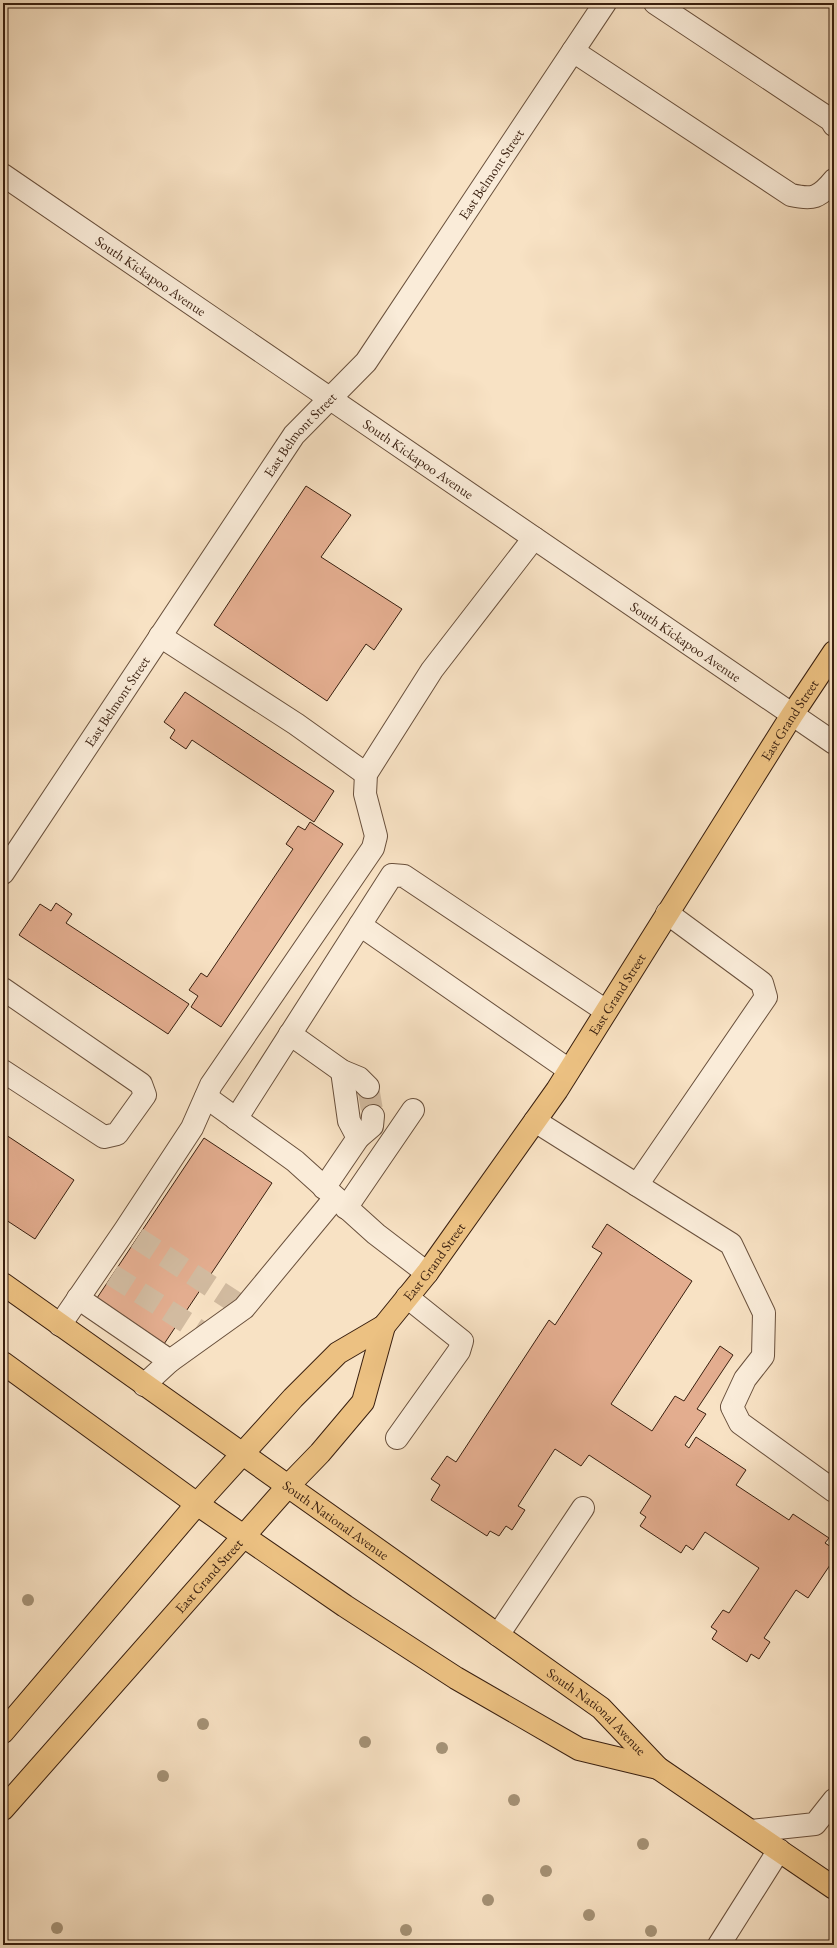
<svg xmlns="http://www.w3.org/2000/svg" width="837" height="1948" font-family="'EB Garamond',serif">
	<rect width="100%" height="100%" fill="#f8e2c4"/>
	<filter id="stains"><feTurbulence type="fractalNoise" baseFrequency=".005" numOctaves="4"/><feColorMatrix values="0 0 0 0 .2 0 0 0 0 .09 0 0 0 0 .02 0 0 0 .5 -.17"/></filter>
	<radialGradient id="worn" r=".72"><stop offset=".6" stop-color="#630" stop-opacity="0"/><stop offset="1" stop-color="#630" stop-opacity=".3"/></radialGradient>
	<path fill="#e3ad8f" stroke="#391f0f" d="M 306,486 L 351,515 L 321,557 L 402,609 L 374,650 L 366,644 L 327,701 L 214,625 Z
		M 185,692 L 334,791 L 314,822 L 192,740 L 186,749 L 170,738 L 175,730 L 164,722 Z
		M 310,822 L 343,844 L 221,1027 L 191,1007 L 198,996 L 189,990 L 201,973 L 207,977 L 293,849 L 286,844 L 298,826 L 305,830 Z
		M 56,903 L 72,914 L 66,923 L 189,1004 L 168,1034 L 19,935 L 40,904 L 51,911 Z
		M 3,1133 L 74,1180 L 35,1239 L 3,1218 Z
		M 204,1138 L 272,1183 L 160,1350 L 93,1304 Z
		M 607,1224 L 692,1281 L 611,1404 L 652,1431 L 675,1396 L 684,1401 L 720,1346 L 733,1355 L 697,1409 L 706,1414 L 685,1445 L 689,1448 L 696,1437 L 746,1470 L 736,1485 L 789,1520 L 793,1514 L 829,1538 L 825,1543 L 834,1549 L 834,1559 L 808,1598 L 796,1590 L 764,1638 L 770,1642 L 759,1659 L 751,1654 L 747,1662 L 712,1639 L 717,1631 L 711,1627 L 723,1610 L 729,1613 L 759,1568 L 705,1532 L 693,1550 L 686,1545 L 681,1553 L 640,1526 L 646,1517 L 640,1513 L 651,1496 L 589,1455 L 581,1466 L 555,1449 L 518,1506 L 525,1510 L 512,1530 L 506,1526 L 499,1536 L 490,1531 L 487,1536 L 431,1500 L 440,1485 L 431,1479 L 447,1456 L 456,1462 L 549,1320 L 555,1325 L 602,1253 L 592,1247 Z"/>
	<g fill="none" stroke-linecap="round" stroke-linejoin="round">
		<path stroke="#d2bba0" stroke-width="22" stroke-dasharray="22 11" stroke-linecap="butt" d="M 368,1087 L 373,1116
			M 137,1238 L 244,1308
			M 112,1275 L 206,1335"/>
		<defs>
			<g id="minor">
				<path d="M 655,3 L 831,120 L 834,125"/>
				<path d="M 573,51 L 791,195 C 813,200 819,198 834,180"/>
				<path id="s1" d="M 3,175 L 834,743"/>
				<path d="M 160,636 L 296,724 L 366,774"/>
				<path id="s2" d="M 3,873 L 294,435 L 366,362 L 605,3"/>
				<path d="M 3,989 L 141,1084 L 145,1095 L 117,1134 L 104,1137 L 3,1071"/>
				<path d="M 290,1034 L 342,1071 L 359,1078 L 368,1087"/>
				<path d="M 569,1070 L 360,925 L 392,875 L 404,876 L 606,1011"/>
				<path d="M 342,1071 L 349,1121 L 358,1138"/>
				<path d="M 206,1097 L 295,1161 L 376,1234 L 427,1273"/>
				<path d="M 236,1119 L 360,925"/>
				<path d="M 535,1121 L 731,1244 L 764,1313 L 763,1356 L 745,1379 L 732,1407 L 740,1423 L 834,1491"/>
				<path d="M 637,1185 L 766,997 L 762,983 L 667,913"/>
				<path d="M 324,1188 L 358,1138 L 372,1126 L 373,1116"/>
				<path d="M 346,1208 L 413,1110"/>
				<path d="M 78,1298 L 170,1361"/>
				<path d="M 60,1325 L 125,1230 L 192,1128 L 211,1085 L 373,848 L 376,836 L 365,794 L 366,774 L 432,670 L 534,538"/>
				<path d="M 144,1385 L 170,1361 L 244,1308 L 335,1198"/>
				<path d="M 397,1438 L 459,1351 L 462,1341 L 407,1297"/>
				<path d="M 498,1635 L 583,1508"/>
				<path d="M 751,1831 L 815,1824 L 834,1800"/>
				<path d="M 719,1945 L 779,1850"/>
			</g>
			<g id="major">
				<path id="s3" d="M 3,1284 L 601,1708 L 658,1768 L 834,1888"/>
				<path d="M 3,1363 L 197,1504 L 345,1606 L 456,1678 L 579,1749 L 658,1768"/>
				<path id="s4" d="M 3,1732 L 197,1504 L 293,1398 L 338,1353 L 384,1326 L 427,1273 L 557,1090 L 792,715 L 834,652"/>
				<path id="s5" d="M 3,1809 L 288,1486 L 320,1453 L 363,1402 L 384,1326"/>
			</g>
		</defs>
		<use href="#minor" stroke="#69503c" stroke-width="24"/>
		<use href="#major" stroke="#391f0f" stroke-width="24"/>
		<use href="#minor" stroke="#faecd9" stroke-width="22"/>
		<use href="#major" stroke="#ecc182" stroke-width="22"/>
	</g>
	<g fill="#a59276">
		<circle cx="28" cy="1600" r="6"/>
		<circle cx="203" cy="1724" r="6"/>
		<circle cx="365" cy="1742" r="6"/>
		<circle cx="442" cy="1748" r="6"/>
		<circle cx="163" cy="1776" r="6"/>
		<circle cx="514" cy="1800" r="6"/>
		<circle cx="643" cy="1844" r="6"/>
		<circle cx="546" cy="1871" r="6"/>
		<circle cx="488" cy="1900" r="6"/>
		<circle cx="589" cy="1915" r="6"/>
		<circle cx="57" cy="1928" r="6"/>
		<circle cx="406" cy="1930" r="6"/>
		<circle cx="651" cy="1931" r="6"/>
	</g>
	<g text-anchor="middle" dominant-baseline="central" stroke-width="4" stroke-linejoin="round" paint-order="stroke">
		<g font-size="14" fill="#391f0f" stroke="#faecd9">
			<text stroke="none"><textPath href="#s2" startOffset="854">East Belmont Street</textPath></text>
			<text stroke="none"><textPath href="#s1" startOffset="179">South Kickapoo Avenue</textPath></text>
			<text stroke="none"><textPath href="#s2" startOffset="530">East Belmont Street</textPath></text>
			<text stroke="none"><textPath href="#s1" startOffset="503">South Kickapoo Avenue</textPath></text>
			<text stroke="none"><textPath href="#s1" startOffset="827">South Kickapoo Avenue</textPath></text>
			<text stroke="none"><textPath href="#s2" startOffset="206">East Belmont Street</textPath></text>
			<text stroke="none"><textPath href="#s4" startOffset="1289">East Grand Street</textPath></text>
			<text stroke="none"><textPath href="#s4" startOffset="965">East Grand Street</textPath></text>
			<text stroke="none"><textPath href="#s4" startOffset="641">East Grand Street</textPath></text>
			<text stroke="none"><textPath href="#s3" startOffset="408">South National Avenue</textPath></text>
			<text stroke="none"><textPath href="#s5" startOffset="311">East Grand Street</textPath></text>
			<text stroke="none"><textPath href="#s3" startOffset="732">South National Avenue</textPath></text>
		</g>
	</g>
	<rect width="837" height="1948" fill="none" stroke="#f8e2c4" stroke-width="16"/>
	<rect x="4" y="4" width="829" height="1940" fill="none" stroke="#391f0f" stroke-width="2"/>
	<rect x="8" y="8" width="821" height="1932" fill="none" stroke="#391f0f"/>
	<rect width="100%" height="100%" filter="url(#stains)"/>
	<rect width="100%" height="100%" fill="url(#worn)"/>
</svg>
